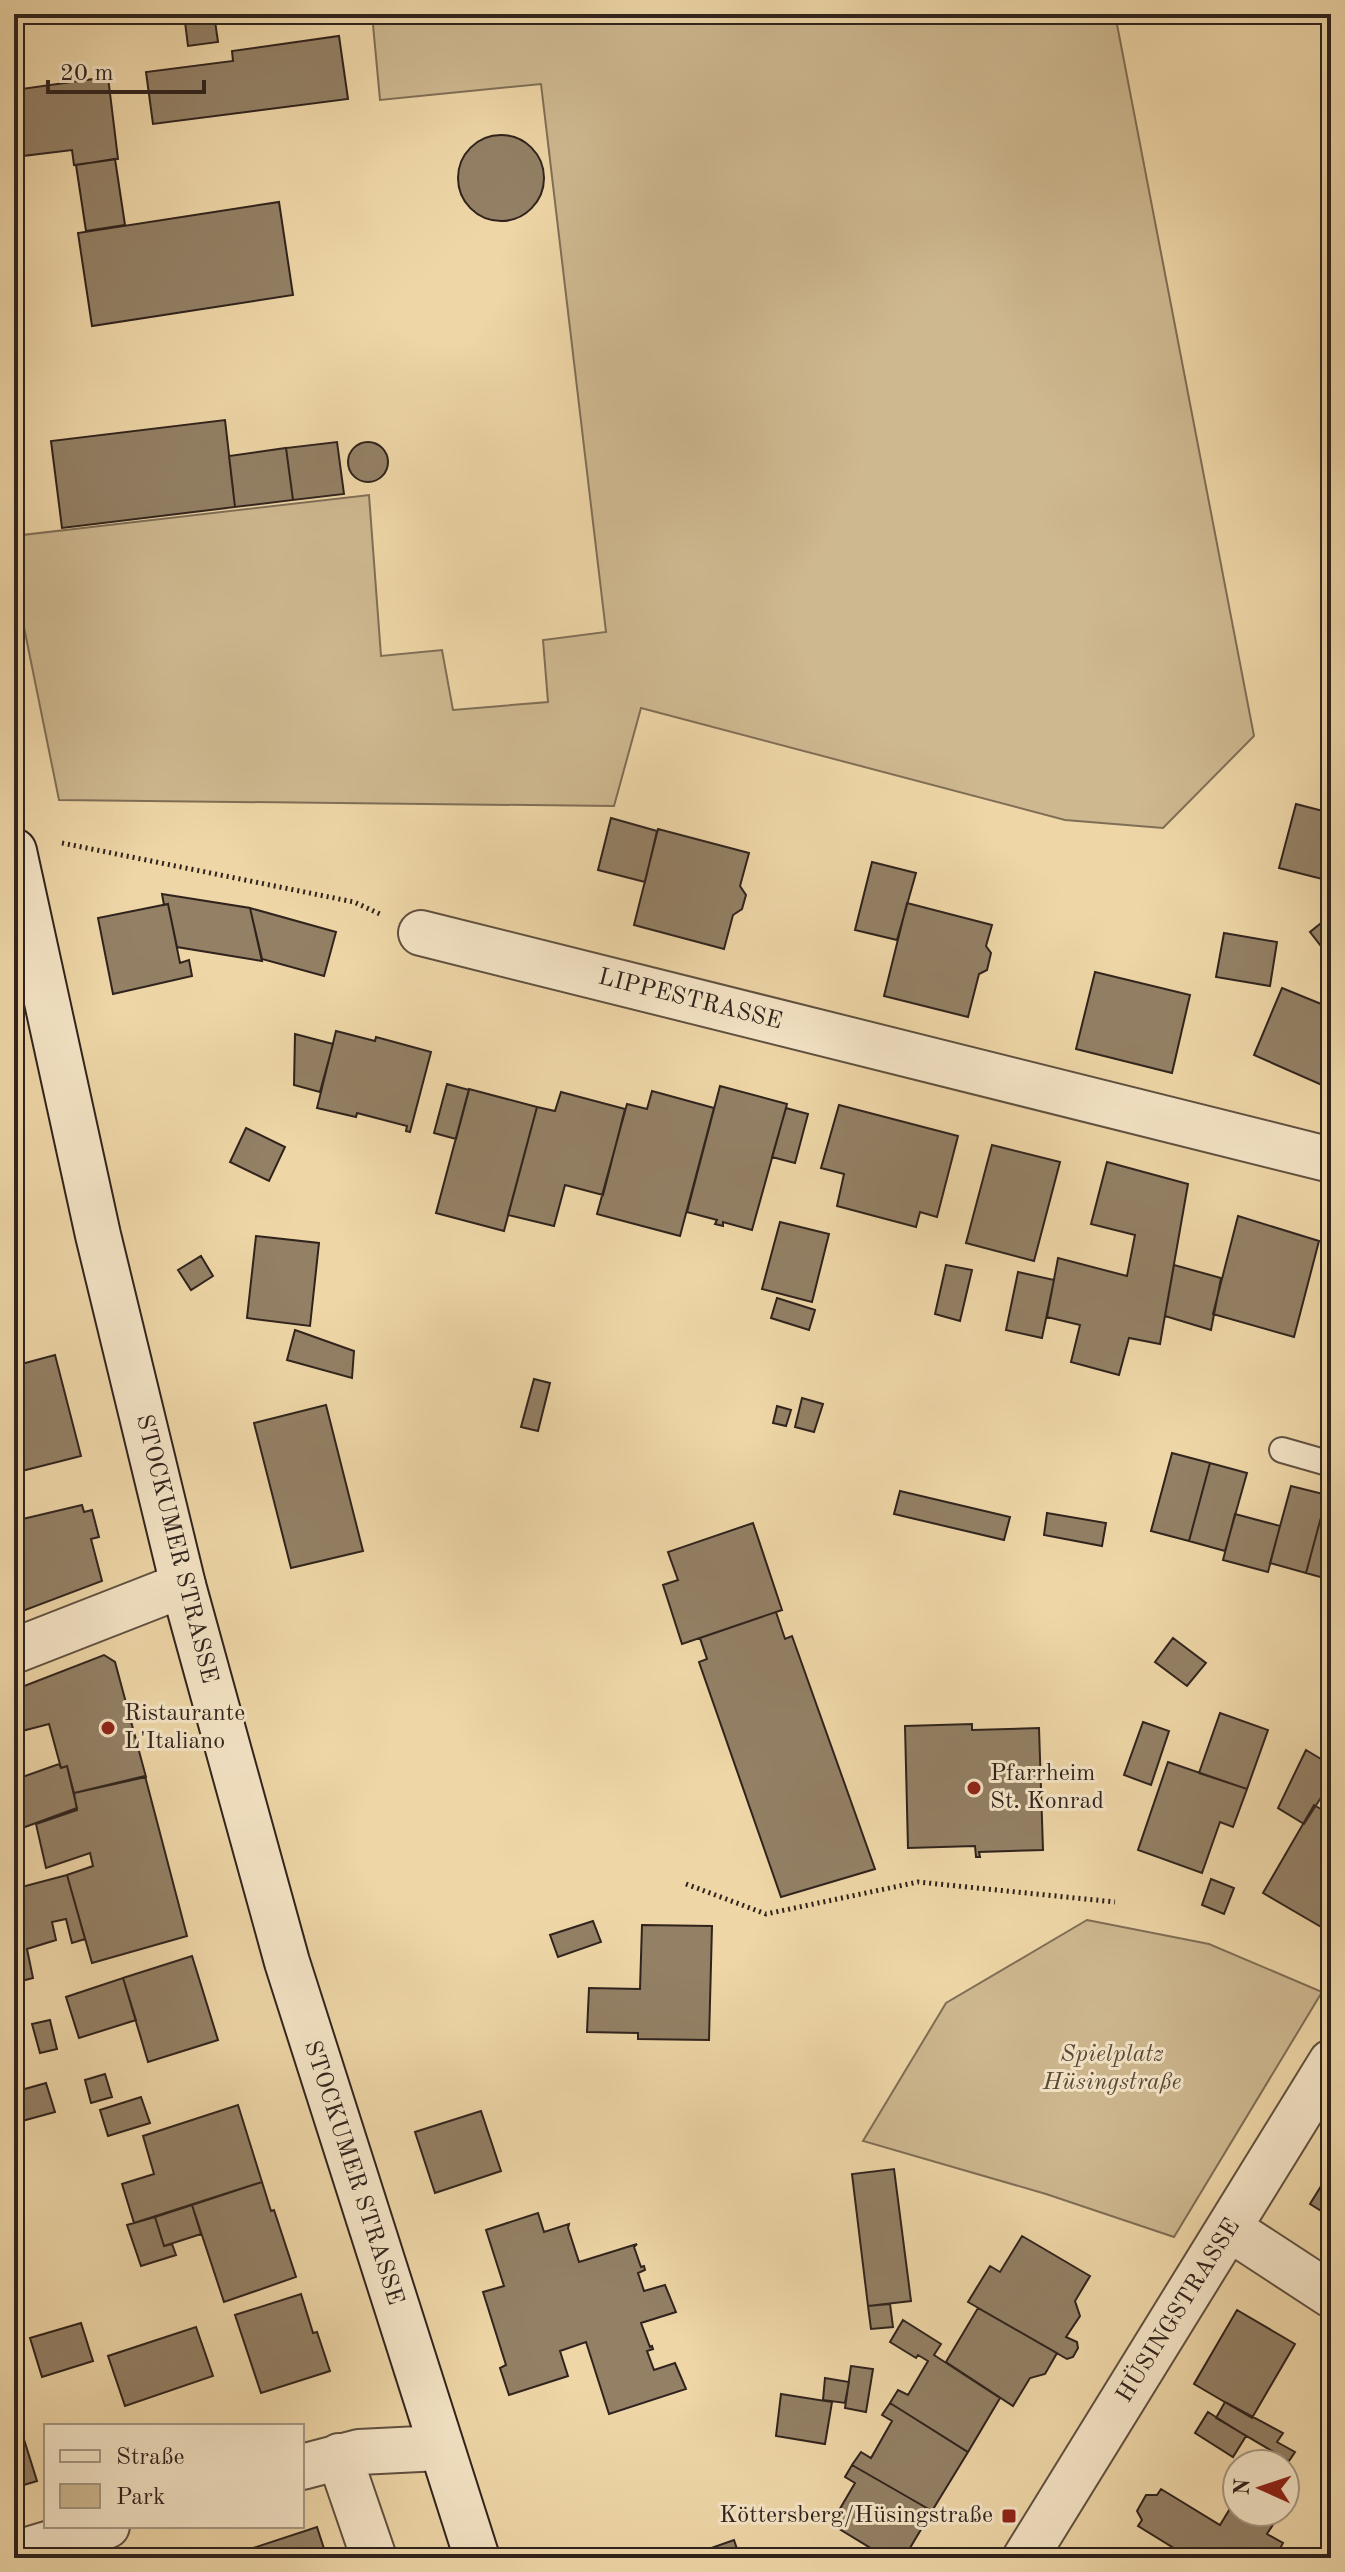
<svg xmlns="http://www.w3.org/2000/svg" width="1345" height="2572" font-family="'Old Standard TT',serif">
	<rect width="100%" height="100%" fill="#eed6a7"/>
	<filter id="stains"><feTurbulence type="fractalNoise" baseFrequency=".0025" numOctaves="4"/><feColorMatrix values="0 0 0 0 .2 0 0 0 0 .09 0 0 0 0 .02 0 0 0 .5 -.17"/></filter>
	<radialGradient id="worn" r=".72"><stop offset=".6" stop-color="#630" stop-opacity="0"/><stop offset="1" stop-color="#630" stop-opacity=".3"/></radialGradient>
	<path fill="#ceb890" stroke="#7f6e56" stroke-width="2" d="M 372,14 L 1115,14 L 1254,736 L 1163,828 L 1065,820 L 641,708 L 614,806 L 59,800 L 14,578 L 14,536 L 369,495 L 381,656 L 442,650 L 453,710 L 548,702 L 543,640 L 606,632 L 541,84 L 380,100 Z
		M 1087,1920 L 1209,1944 L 1322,1992 L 1174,2237 L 1046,2194 L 863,2141 L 946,2003 Z"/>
	<path fill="#938065" stroke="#30231d" stroke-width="2" d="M 184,14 L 214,14 L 218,42 L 188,46 Z
		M 339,36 L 348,99 L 153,124 L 146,72 L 233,61 L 232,51 Z
		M 108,77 L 118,159 L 74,165 L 72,150 L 14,157 L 14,90 Z
		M458 178a43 43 0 1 1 86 0a43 43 0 1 1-86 0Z
		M 115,159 L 125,225 L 86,231 L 76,165 Z
		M 279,202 L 293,295 L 92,326 L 78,233 Z
		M 225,420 L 235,507 L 62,528 L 51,441 Z
		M 337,442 L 344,494 L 293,500 L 286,448 Z
		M348 462a20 20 0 1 1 40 0a20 20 0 1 1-40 0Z
		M 286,448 L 293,500 L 235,507 L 229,456 Z
		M 1296,804 L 1331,813 L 1330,881 L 1279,868 Z
		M 611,818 L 657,831 L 645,882 L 598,870 Z
		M 658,829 L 749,853 L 740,886 L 746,895 L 742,909 L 733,915 L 724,949 L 634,925 Z
		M 872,862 L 916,873 L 897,940 L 855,930 Z
		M 162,894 L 250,908 L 262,961 L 177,947 L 168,904 L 164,905 Z
		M 907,903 L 992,925 L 986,946 L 991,953 L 987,970 L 979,974 L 968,1017 L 884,996 Z
		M 168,904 L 180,963 L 189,960 L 192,976 L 113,994 L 98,918 Z
		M 250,908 L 336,932 L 324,976 L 262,959 Z
		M 1331,915 L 1331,959 L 1310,932 Z
		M 1224,933 L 1277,942 L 1270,986 L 1216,977 Z
		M 1095,972 L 1190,995 L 1172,1073 L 1076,1049 Z
		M 1282,988 L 1331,1008 L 1331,1040 L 1328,1048 L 1331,1049 L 1331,1089 L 1254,1055 Z
		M 336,1031 L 375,1041 L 376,1037 L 431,1052 L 410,1132 L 406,1131 L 407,1126 L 357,1113 L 356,1117 L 317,1108 Z
		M 295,1034 L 333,1044 L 320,1092 L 294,1085 Z
		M 447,1084 L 469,1090 L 456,1139 L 434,1133 Z
		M 720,1086 L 787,1104 L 752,1230 L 723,1222 L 723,1226 L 715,1224 L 717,1220 L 687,1212 Z
		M 469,1089 L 537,1107 L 504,1231 L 436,1213 Z
		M 652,1091 L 714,1108 L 680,1236 L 597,1214 L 627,1104 L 647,1109 Z
		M 561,1092 L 625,1109 L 603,1195 L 565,1185 L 554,1226 L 508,1215 L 537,1107 L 555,1111 Z
		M 839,1105 L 958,1136 L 937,1217 L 920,1212 L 916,1227 L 837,1206 L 844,1174 L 821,1168 Z
		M 786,1108 L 808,1114 L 795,1163 L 772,1157 Z
		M 246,1128 L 285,1147 L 269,1181 L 230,1162 Z
		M 992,1145 L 1060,1162 L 1034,1261 L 966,1243 Z
		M 1107,1162 L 1188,1184 L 1160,1344 L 1129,1338 L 1119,1375 L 1071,1362 L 1080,1325 L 1047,1317 L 1058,1258 L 1127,1276 L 1135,1235 L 1091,1224 Z
		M 1238,1216 L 1319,1241 L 1294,1337 L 1213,1314 Z
		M 780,1222 L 829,1234 L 812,1302 L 762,1289 Z
		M 256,1236 L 319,1243 L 310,1326 L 247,1318 Z
		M 201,1256 L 213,1276 L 191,1290 L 178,1270 Z
		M 946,1265 L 972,1270 L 960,1321 L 935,1314 Z
		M 1174,1265 L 1221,1278 L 1211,1330 L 1165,1316 Z
		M 1018,1272 L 1054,1280 L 1042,1338 L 1006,1330 Z
		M 777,1298 L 815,1310 L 809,1330 L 771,1318 Z
		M 295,1330 L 354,1351 L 352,1378 L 287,1360 Z
		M 55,1355 L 81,1456 L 14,1473 L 14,1366 Z
		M 534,1379 L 550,1383 L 538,1431 L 521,1427 Z
		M 802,1398 L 823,1404 L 814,1432 L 795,1427 Z
		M 326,1405 L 363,1551 L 291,1568 L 254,1423 Z
		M 777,1406 L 791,1410 L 786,1426 L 773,1423 Z
		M 1172,1453 L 1210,1463 L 1189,1541 L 1151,1531 Z
		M 1210,1463 L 1247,1473 L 1225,1551 L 1189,1541 Z
		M 1291,1486 L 1327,1495 L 1306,1573 L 1270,1563 Z
		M 900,1491 L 1010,1517 L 1004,1540 L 894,1514 Z
		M 1327,1495 L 1331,1496 L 1331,1580 L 1306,1573 Z
		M 82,1505 L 84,1512 L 92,1510 L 99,1537 L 91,1539 L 102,1581 L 20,1612 L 14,1586 L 14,1521 Z
		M 1047,1513 L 1106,1523 L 1102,1546 L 1044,1535 Z
		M 1235,1514 L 1280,1526 L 1268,1572 L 1223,1560 Z
		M 753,1523 L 782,1610 L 682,1644 L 663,1585 L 678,1580 L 668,1552 Z
		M 776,1612 L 785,1639 L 792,1636 L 875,1869 L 781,1897 L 699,1662 L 707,1659 L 700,1638 Z
		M 1173,1638 L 1206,1663 L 1187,1686 L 1155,1662 Z
		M 104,1655 L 115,1662 L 146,1777 L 74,1793 L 67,1766 L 61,1768 L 49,1724 L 22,1731 L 14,1703 L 14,1690 Z
		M 1220,1713 L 1268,1730 L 1247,1789 L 1199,1773 Z
		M 1143,1722 L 1169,1731 L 1151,1785 L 1124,1775 Z
		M 972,1724 L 972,1730 L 1039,1728 L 1043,1850 L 979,1852 L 980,1857 L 976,1857 L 975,1846 L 908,1848 L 905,1726 Z
		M 1306,1750 L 1331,1765 L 1331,1782 L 1304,1824 L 1278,1808 Z
		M 1168,1762 L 1247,1789 L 1233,1827 L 1220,1822 L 1202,1873 L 1138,1850 Z
		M 59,1764 L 61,1768 L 67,1766 L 77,1808 L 14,1831 L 14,1780 Z
		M 145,1776 L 187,1936 L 92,1963 L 67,1875 L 93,1866 L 90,1853 L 46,1868 L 36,1824 L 77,1810 L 74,1793 Z
		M 1314,1805 L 1331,1815 L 1331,1926 L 1328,1931 L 1263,1893 Z
		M 67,1875 L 85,1939 L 72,1943 L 66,1919 L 52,1922 L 56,1940 L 27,1949 L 33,1978 L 14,1983 L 14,1889 Z
		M 1211,1879 L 1234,1888 L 1224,1914 L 1202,1905 Z
		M 593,1921 L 601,1942 L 558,1957 L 550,1935 Z
		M 642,1925 L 712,1926 L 709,2040 L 638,2039 L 638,2033 L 587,2032 L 589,1988 L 640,1989 Z
		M 192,1956 L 218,2040 L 148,2062 L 123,1978 Z
		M 123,1978 L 136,2020 L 79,2038 L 66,1997 Z
		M 50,2020 L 57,2049 L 40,2053 L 32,2024 Z
		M 105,2074 L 112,2097 L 91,2103 L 85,2080 Z
		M 46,2083 L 55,2112 L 22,2121 L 14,2092 Z
		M 141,2097 L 150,2123 L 108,2136 L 100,2110 Z
		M 238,2105 L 262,2182 L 134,2223 L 122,2184 L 154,2174 L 143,2136 Z
		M 481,2111 L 501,2171 L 435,2193 L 415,2132 Z
		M 894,2169 L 911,2301 L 868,2306 L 852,2174 Z
		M 1331,2170 L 1331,2217 L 1310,2204 Z
		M 262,2182 L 271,2211 L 274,2210 L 296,2277 L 224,2302 L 192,2205 Z
		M 192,2205 L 201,2234 L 164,2246 L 155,2217 Z
		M 538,2213 L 544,2232 L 569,2224 L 568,2228 L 579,2262 L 637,2244 L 634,2247 L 641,2267 L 644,2266 L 645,2270 L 638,2273 L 644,2291 L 665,2285 L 676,2312 L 641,2323 L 650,2347 L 652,2346 L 653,2349 L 647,2351 L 654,2370 L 675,2363 L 686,2389 L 609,2414 L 586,2342 L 560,2351 L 568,2376 L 509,2395 L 500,2368 L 506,2365 L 483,2292 L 504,2286 L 486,2230 Z
		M 155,2217 L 164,2246 L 172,2244 L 176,2255 L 141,2266 L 127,2225 Z
		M 1022,2236 L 1090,2276 L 1075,2301 L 1080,2316 L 1066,2337 L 1077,2342 L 1078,2348 L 1073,2357 L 1067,2359 L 968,2302 L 990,2266 L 1000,2272 Z
		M 301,2294 L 313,2333 L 317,2332 L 330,2371 L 261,2393 L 235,2315 Z
		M 890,2304 L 893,2327 L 871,2329 L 868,2306 Z
		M 978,2308 L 1057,2353 L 1045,2374 L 1030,2378 L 1013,2406 L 946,2362 Z
		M 1237,2310 L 1295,2344 L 1252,2418 L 1194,2384 Z
		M 903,2320 L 941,2344 L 934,2355 L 1000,2398 L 968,2452 L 890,2403 L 898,2390 L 908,2395 L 928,2361 L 918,2355 L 916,2358 L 890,2342 Z
		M 81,2323 L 93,2361 L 42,2377 L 30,2338 Z
		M 196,2327 L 213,2376 L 125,2406 L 108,2356 Z
		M 851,2366 L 873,2369 L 866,2412 L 845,2408 Z
		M 825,2378 L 849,2382 L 845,2403 L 823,2400 Z
		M 781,2394 L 832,2402 L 825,2444 L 776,2436 Z
		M 1225,2402 L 1283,2433 L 1277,2442 L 1295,2452 L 1289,2461 L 1216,2418 Z
		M 890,2403 L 968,2452 L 932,2511 L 852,2465 L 861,2452 L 871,2458 L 892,2421 L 882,2415 Z
		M 1208,2412 L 1246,2436 L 1233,2457 L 1195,2433 Z
		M 22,2433 L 37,2481 L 14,2488 L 14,2435 Z
		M 852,2465 L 932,2511 L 904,2558 L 887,2558 L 831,2524 L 855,2483 L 845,2477 Z
		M 1161,2489 L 1220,2525 L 1237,2497 L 1237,2512 L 1281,2512 L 1267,2534 L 1283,2543 L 1275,2558 L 1266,2558 L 1257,2552 L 1253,2558 L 1190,2558 L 1138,2526 L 1142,2520 L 1137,2511 L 1146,2495 L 1157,2495 Z
		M 317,2527 L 327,2558 L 223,2558 Z
		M 734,2540 L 740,2558 L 692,2558 L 691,2555 Z"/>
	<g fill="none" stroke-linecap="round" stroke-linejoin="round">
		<defs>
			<path id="service" d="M 1282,1450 L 1331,1464"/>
			<path id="minor" d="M 421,933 L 1331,1160
				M 14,1651 L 183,1585
				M 1230,2229 L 1331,2295
				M 339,2456 L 374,2558
				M 302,2467 L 359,2452 L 440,2448
				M 14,2554 L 107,2526
				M 1025,2558 L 1331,2062"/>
			<path id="secondary" d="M 14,851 L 98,1235 L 183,1585 L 287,1962 L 477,2558"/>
		</defs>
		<use href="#service" stroke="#605040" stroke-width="28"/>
		<use href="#minor" stroke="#605040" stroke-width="48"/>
		<use href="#secondary" stroke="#30231d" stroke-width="48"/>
		<path stroke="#30231d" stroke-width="5" stroke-dasharray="2 4" stroke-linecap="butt" d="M 62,843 L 354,902 L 380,914
			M 686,1884 L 766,1914 L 918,1882 L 1115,1902"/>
		<use href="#service" stroke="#f4e4c6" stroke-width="24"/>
		<use href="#minor" stroke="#f4e4c6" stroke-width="44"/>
		<use href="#secondary" stroke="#f4e4c6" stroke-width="44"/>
	</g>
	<g fill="#8f2418" stroke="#f4e4c6" stroke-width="3">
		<circle cx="108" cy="1728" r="8"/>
		<circle cx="974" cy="1788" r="8"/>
		<rect x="1001" y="2508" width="16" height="16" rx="4"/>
	</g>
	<g text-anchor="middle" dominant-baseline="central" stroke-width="6" stroke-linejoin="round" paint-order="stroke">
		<g font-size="24" fill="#30231d" stroke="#f4e4c6">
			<text transform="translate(690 1000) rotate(14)">LIPPESTRASSE</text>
			<text transform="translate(176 1549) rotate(76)">STOCKUMER STRASSE</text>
			<text transform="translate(353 2173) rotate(72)">STOCKUMER STRASSE</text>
			<text transform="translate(1179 2311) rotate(-58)">HÜSINGSTRASSE</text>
		</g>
		<g font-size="24" fill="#30231d" stroke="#f4e4c6" text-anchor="start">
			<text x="124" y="1714">Ristaurante<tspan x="124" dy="28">L'Italiano</tspan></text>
			<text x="990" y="1774">Pfarrheim<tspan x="990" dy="28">St. Konrad</tspan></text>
			<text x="993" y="2516" text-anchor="end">Köttersberg/Hüsingstraße</text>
		</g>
		<g font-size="24" font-style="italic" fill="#58483a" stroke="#f4e4c6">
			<text x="1112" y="2055">Spielplatz<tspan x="1112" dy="28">Hüsingstraße</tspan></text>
		</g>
	</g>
	<rect width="1345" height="2572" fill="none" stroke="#eed6a7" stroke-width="48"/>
	<rect x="16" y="16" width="1313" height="2540" fill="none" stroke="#30231d" stroke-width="4"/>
	<rect x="24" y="24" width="1297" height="2524" fill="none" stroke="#30231d" stroke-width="2"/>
	<rect x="44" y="2424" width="260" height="104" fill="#f4e4c6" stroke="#a69782" stroke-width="2"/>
	<rect x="60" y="2450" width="40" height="12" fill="#f4e4c6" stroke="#a69782" stroke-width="2"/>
	<text x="116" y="2464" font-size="24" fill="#30231d">Straße</text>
	<rect x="60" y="2484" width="40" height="24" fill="#ceb890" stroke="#a69782" stroke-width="2"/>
	<text x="116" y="2504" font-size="24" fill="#30231d">Park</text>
	<g transform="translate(1261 2488) rotate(273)"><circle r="38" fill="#f4e4c6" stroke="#a69782" stroke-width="2"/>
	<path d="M0-6L14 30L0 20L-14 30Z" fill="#8f2418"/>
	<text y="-12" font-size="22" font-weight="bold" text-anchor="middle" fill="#30231d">N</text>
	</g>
	<path d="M48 80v12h156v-12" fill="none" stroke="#30231d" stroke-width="4"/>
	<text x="60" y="80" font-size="24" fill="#30231d" stroke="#f4e4c6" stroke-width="6" paint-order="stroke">20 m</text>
	<rect width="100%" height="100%" filter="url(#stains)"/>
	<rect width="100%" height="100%" fill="url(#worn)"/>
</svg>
